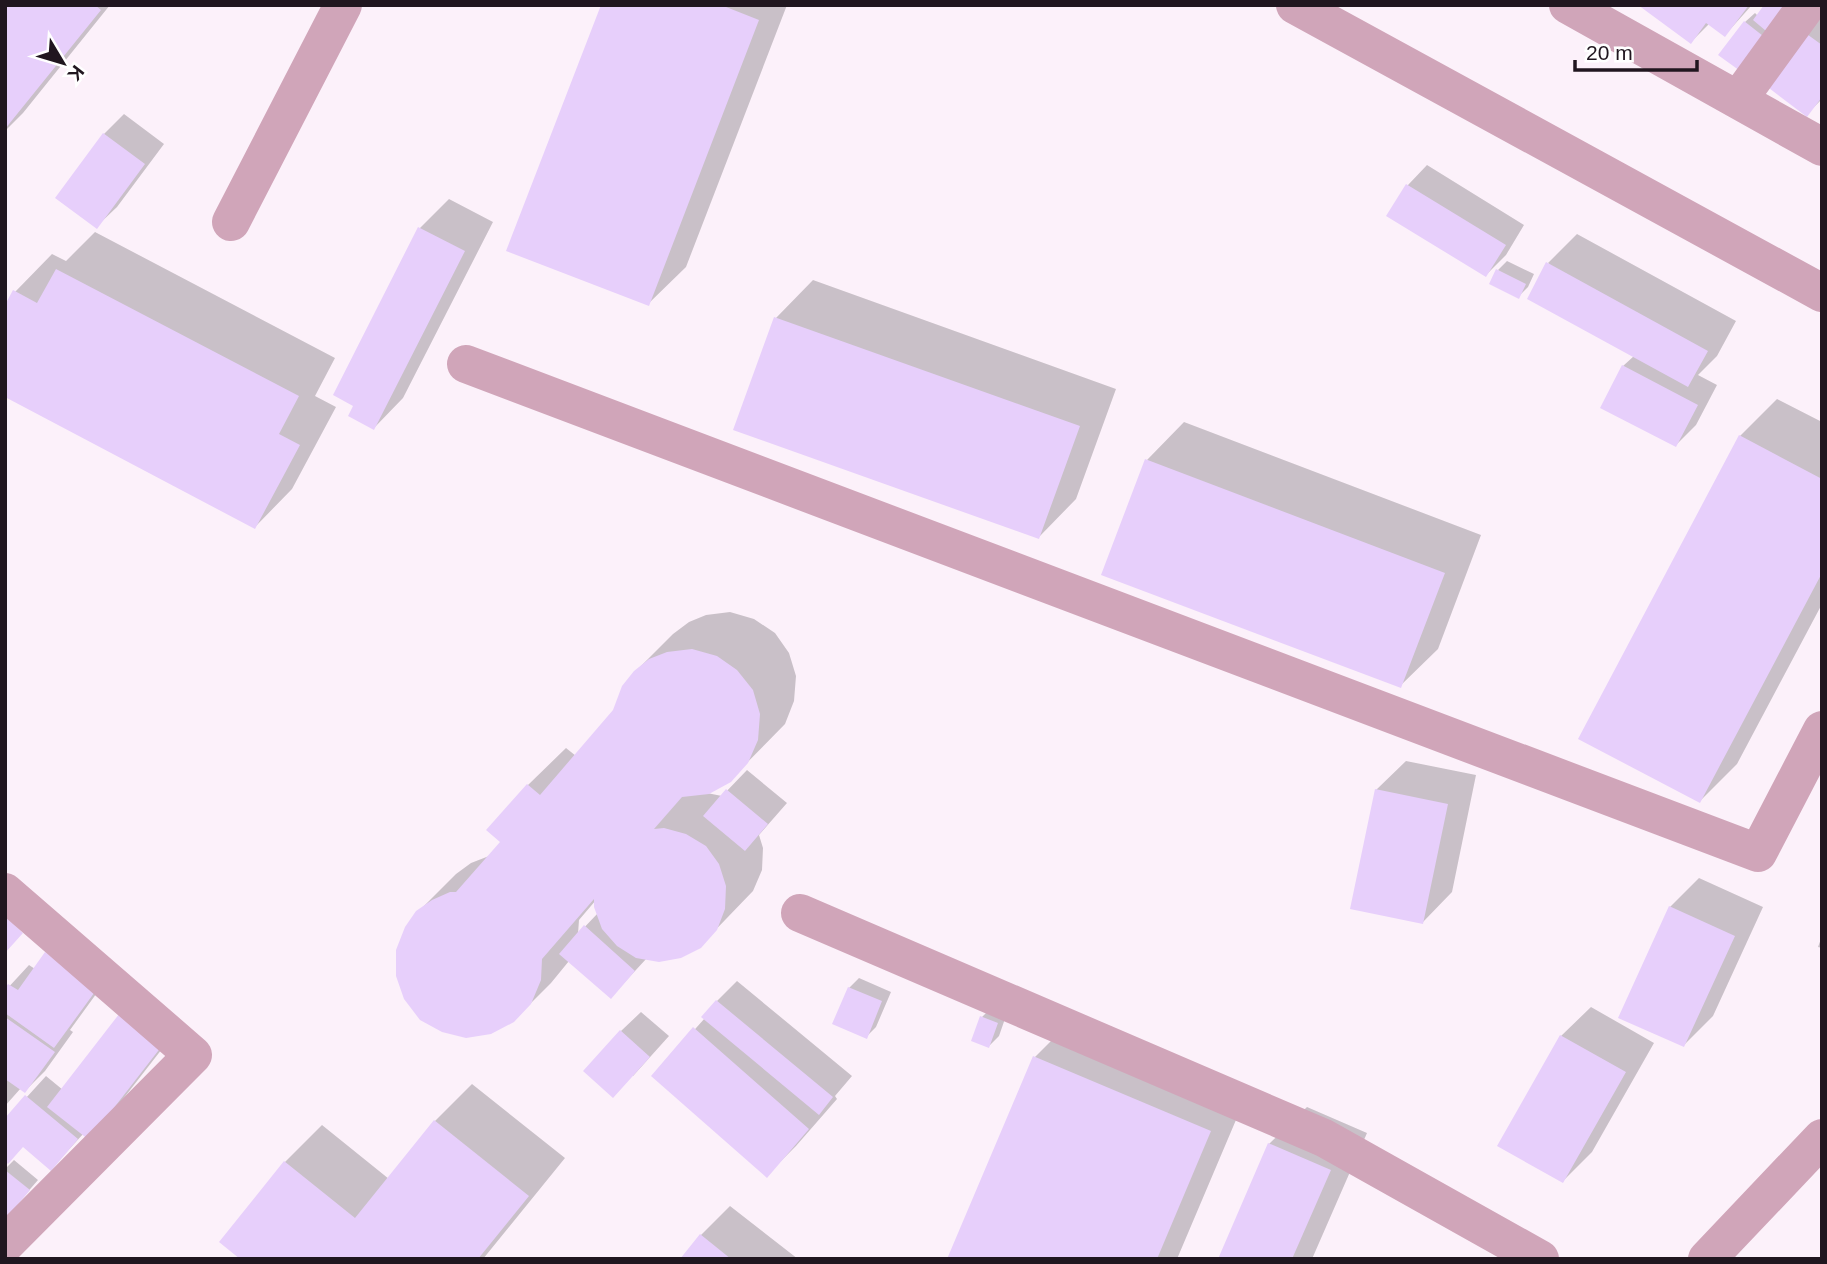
<svg xmlns="http://www.w3.org/2000/svg" width="1827" height="1264" font-family="Arial,sans-serif">
	<rect width="100%" height="100%" fill="#fcf1fa"/>
	<path fill="#0003" fill-rule="evenodd" d="M 5,5 L 110,5 L 23,113 L 5,131 Z
		M 603,5 L 787,5 L 686,267 L 648,304 Z
		M 1641,5 L 1752,5 L 1725,35 L 1709,24 L 1691,42 Z
		M 1798,5 L 1756,64 L 1745,22 L 1755,13 L 1758,16 Z
		M 1822,6 L 1822,99 L 1807,114 L 1767,85 Z
		M 124,114 L 164,144 L 117,207 L 97,226 L 104,134 Z
		M 1427,165 L 1524,225 L 1506,255 L 1486,275 L 1389,215 L 1408,185 Z
		M 449,199 L 493,222 L 403,398 L 374,428 L 420,228 Z
		M 95,232 L 335,358 L 315,396 L 336,407 L 292,489 L 255,527 L 15,292 L 52,254 L 66,261 Z
		M 1577,234 L 1736,321 L 1717,356 L 1698,375 L 1717,385 L 1696,425 L 1676,445 L 1623,366 L 1634,356 L 1548,263 Z
		M 1507,261 L 1534,274 L 1528,287 L 1518,297 L 1498,270 Z
		M 813,280 L 1116,389 L 1076,499 L 1039,537 L 736,428 L 776,318 Z
		M 1777,399 L 1822,422 L 1822,604 L 1737,764 L 1700,801 L 1740,436 Z
		M 1184,422 L 1481,535 L 1438,649 L 1400,686 L 1147,460 Z
		M 730,612 L 754,619 L 775,633 L 789,653 L 796,676 L 794,701 L 785,724 L 730,780 L 707,793 L 722,796 L 747,770 L 787,803 L 759,835 L 763,848 L 762,870 L 753,891 L 700,946 L 647,958 L 611,997 L 569,961 L 551,983 L 513,1021 L 418,912 L 456,874 L 471,863 L 489,856 L 502,842 L 489,830 L 528,785 L 566,748 L 576,756 L 615,711 L 635,672 L 673,634 L 689,622 L 706,615 ZM 596,900 L 598,913 L 578,934 L 579,920 Z
		M 1406,761 L 1476,775 L 1452,892 L 1423,922 L 1376,790 Z
		M 1699,878 L 1763,907 L 1713,1016 L 1684,1045 L 1670,907 Z
		M 1822,936 L 1822,948 L 1818,947 Z
		M 29,965 L 35,969 L 115,968 L 70,1030 L 73,1032 L 45,1071 L 25,1091 L 21,1088 L 5,1106 L 5,991 Z
		M 859,978 L 891,992 L 876,1027 L 866,1037 L 849,988 Z
		M 737,981 L 852,1076 L 835,1096 L 837,1099 L 796,1146 L 767,1175 L 653,1076 L 705,1018 L 704,1017 L 717,1001 Z
		M 1591,1007 L 1654,1043 L 1592,1152 L 1563,1181 L 1499,1146 L 1561,1036 Z
		M 991,1008 L 1007,1013 L 999,1036 L 989,1046 L 982,1017 Z
		M 641,1012 L 669,1036 L 633,1076 L 621,1031 Z
		M 1072,1020 L 1247,1094 L 1177,1259 L 949,1259 L 1035,1057 Z
		M 183,1022 L 109,1117 L 84,1133 L 51,1169 L 5,1121 L 46,1076 L 63,1090 Z
		M 472,1084 L 565,1158 L 483,1259 L 242,1259 L 285,1162 L 322,1125 L 389,1179 L 435,1121 Z
		M 1307,1107 L 1367,1133 L 1312,1259 L 1220,1259 L 1269,1144 Z
		M 14,1160 L 38,1180 L 5,1218 L 5,1169 Z
		M 730,1206 L 798,1259 L 682,1259 L 701,1235 Z"/>
	<path fill="#e7cffb" d="M 5,5 L 95,5 L 101,10 L 5,129 Z
		M 601,5 L 721,5 L 759,20 L 649,306 L 506,251 Z
		M 1638,5 L 1749,5 L 1725,37 L 1706,23 L 1691,44 Z
		M 1764,5 L 1796,5 L 1772,36 L 1753,20 Z
		M 1744,21 L 1772,43 L 1747,76 L 1718,55 Z
		M 1804,32 L 1822,45 L 1822,97 L 1807,117 L 1765,85 Z
		M 103,133 L 145,164 L 97,229 L 55,198 Z
		M 1406,184 L 1506,245 L 1486,277 L 1386,216 Z
		M 418,227 L 465,251 L 374,430 L 348,416 L 353,406 L 333,395 Z
		M 1546,262 L 1708,351 L 1688,387 L 1527,299 Z
		M 56,269 L 299,396 L 279,434 L 300,445 L 255,529 L 5,397 L 5,305 L 13,290 L 37,303 Z
		M 1496,269 L 1526,284 L 1519,299 L 1489,284 Z
		M 774,317 L 1080,426 L 1039,539 L 733,430 Z
		M 1622,365 L 1698,405 L 1676,447 L 1600,408 Z
		M 1739,435 L 1822,479 L 1822,573 L 1700,803 L 1578,739 Z
		M 1145,459 L 1445,573 L 1401,688 L 1101,575 Z
		M 692,649 L 717,656 L 737,670 L 753,690 L 760,714 L 758,740 L 748,763 L 731,782 L 709,794 L 682,797 L 654,829 L 664,828 L 686,834 L 706,846 L 719,864 L 726,886 L 725,909 L 717,930 L 701,948 L 681,958 L 659,962 L 636,958 L 617,946 L 602,929 L 594,907 L 594,899 L 542,959 L 541,980 L 531,1004 L 514,1022 L 491,1034 L 466,1038 L 442,1032 L 420,1020 L 404,999 L 396,976 L 396,950 L 405,927 L 416,911 L 432,900 L 450,892 L 456,892 L 500,842 L 486,830 L 527,784 L 540,795 L 613,710 L 622,686 L 634,671 L 649,659 L 667,652 Z
		M 726,789 L 768,824 L 745,851 L 703,816 Z
		M 1375,789 L 1448,804 L 1423,924 L 1350,909 Z
		M 1669,906 L 1735,936 L 1684,1047 L 1618,1018 Z
		M 5,916 L 23,933 L 5,953 Z
		M 584,925 L 635,971 L 611,999 L 559,954 Z
		M 45,952 L 97,989 L 54,1048 L 5,1013 L 5,988 L 8,984 L 18,990 Z
		M 848,987 L 882,1001 L 867,1039 L 832,1024 Z
		M 716,1000 L 833,1097 L 819,1115 L 701,1017 Z
		M 123,1009 L 165,1042 L 89,1140 L 47,1107 Z
		M 980,1016 L 998,1023 L 989,1048 L 971,1041 Z
		M 5,1017 L 55,1052 L 25,1093 L 5,1079 Z
		M 693,1027 L 809,1129 L 767,1178 L 651,1076 Z
		M 620,1030 L 650,1057 L 613,1098 L 583,1071 Z
		M 1560,1035 L 1626,1072 L 1563,1183 L 1497,1146 Z
		M 1033,1056 L 1211,1131 L 1157,1259 L 947,1259 Z
		M 25,1095 L 78,1139 L 51,1171 L 23,1147 L 8,1164 L 5,1161 L 5,1118 Z
		M 434,1120 L 529,1196 L 478,1259 L 240,1259 L 219,1242 L 284,1161 L 355,1218 Z
		M 1268,1143 L 1331,1170 L 1292,1259 L 1218,1259 Z
		M 5,1170 L 30,1190 L 5,1220 Z
		M 700,1234 L 731,1259 L 680,1259 Z"/>
	<g fill="none" stroke-linecap="round" stroke-linejoin="round">
		<path stroke="#d0a5b9" stroke-width="38" d="M 1295,5 L 1822,293
			M 1568,5 L 1822,147
			M 1738,100 L 1807,5
			M 231,222 L 343,5
			M 466,364 L 1758,853 L 1822,730
			M 5,892 L 193,1055 L 5,1244
			M 800,913 L 1324,1138 L 1540,1259
			M 1707,1259 L 1822,1138"/>
	</g>
	<rect width="1827" height="1264" fill="none" stroke="#20161f" stroke-width="14"/>
	<g transform="translate(63 63) rotate(128)" stroke="#ffffff" stroke-width="5" paint-order="stroke">
	<path d="M0-5L12 26L0 18L-12 26Z" fill="#20161f"/>
	<text y="-10" font-size="19" font-weight="bold" text-anchor="middle" fill="#20161f">K</text>
	</g>
	<path d="M1575 60v10h122v-10" fill="none" stroke="#20161f" stroke-width="3.5"/>
	<text x="1586" y="60" font-size="21" fill="#20161f" stroke="#ffffff" stroke-width="5" paint-order="stroke">20 m</text>
</svg>
